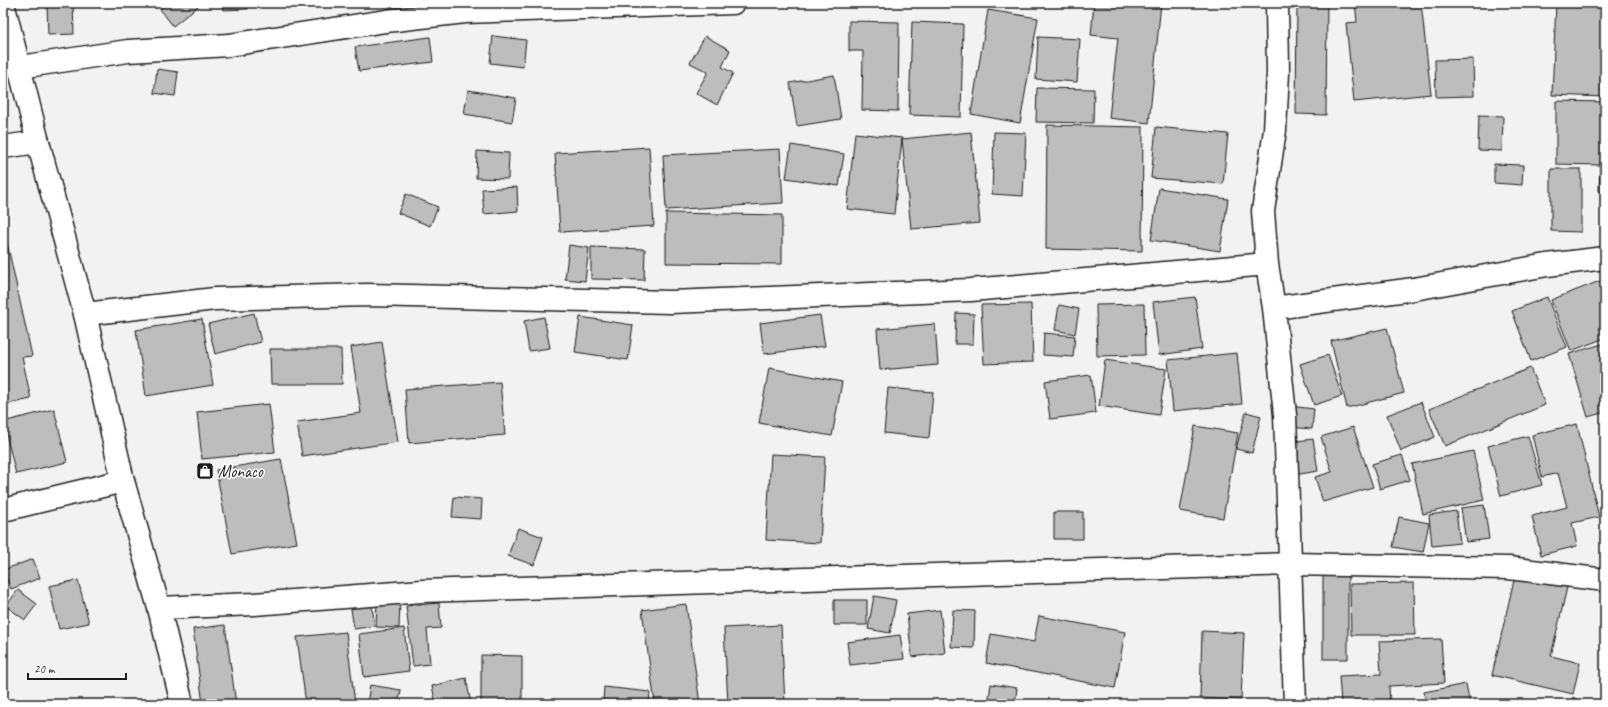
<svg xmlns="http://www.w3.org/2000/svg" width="1608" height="707" font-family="Caveat,sans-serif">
	<rect width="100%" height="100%" fill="#f2f2f2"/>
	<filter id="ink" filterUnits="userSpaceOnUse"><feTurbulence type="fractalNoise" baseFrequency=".025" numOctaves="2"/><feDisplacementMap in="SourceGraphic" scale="8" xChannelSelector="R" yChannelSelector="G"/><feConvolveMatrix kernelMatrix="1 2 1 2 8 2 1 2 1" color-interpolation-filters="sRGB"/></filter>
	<g filter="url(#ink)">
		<path fill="#bdbdbd" stroke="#1c1c1c" d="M 47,3 L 73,3 L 74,34 L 48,35 Z
			M 167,3 L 202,3 L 173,26 L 160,9 Z
			M 222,3 L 248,3 L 248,9 L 223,10 Z
			M 1094,3 L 1161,3 L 1149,123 L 1109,118 L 1118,38 L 1091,35 Z
			M 1297,3 L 1327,3 L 1326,115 L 1296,114 Z
			M 1355,3 L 1421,3 L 1431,94 L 1354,102 L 1346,23 L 1357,22 Z
			M 1556,3 L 1605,3 L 1605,97 L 1552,95 Z
			M 988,10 L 1038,18 L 1020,123 L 971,114 Z
			M 849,21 L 899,22 L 898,111 L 862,110 L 863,51 L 849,51 Z
			M 912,22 L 963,24 L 961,117 L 909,115 Z
			M 493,36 L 526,40 L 523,67 L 490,63 Z
			M 705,36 L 730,50 L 722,67 L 733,73 L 717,105 L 696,93 L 708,72 L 690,63 Z
			M 430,37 L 433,62 L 359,71 L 355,47 Z
			M 1038,37 L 1080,39 L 1077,82 L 1036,79 Z
			M 1473,59 L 1474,96 L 1436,97 L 1435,60 Z
			M 157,69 L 178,72 L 175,96 L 154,93 Z
			M 834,75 L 841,119 L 797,126 L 790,83 Z
			M 1037,88 L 1094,89 L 1093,123 L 1036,122 Z
			M 468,90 L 516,98 L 512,122 L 464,114 Z
			M 1556,101 L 1605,102 L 1605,192 L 1599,192 L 1600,165 L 1556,164 Z
			M 1479,115 L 1503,116 L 1502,151 L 1478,150 Z
			M 1047,125 L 1143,127 L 1142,251 L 1046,249 Z
			M 1156,127 L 1228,134 L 1223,184 L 1151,178 Z
			M 971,132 L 980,223 L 911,229 L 902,139 Z
			M 994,132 L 1026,133 L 1023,196 L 992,194 Z
			M 855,133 L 902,138 L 894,214 L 847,209 Z
			M 791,145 L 844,154 L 839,186 L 786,178 Z
			M 649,147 L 654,226 L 560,232 L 555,153 Z
			M 780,149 L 783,203 L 666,210 L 663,155 Z
			M 477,151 L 509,153 L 508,179 L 476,178 Z
			M 1494,164 L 1523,165 L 1522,185 L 1494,183 Z
			M 1551,169 L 1581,169 L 1581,232 L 1551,231 Z
			M 517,187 L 518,211 L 484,214 L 482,189 Z
			M 1159,188 L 1228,199 L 1220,251 L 1151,240 Z
			M 406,194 L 438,207 L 430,226 L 398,213 Z
			M 666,213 L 782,215 L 782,264 L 666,263 Z
			M 3,238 L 6,238 L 32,356 L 22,357 L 31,399 L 3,405 Z
			M 569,245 L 589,248 L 585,281 L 565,279 Z
			M 591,247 L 645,249 L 644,280 L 591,279 Z
			M 1605,279 L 1605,338 L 1571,351 L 1551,300 Z
			M 1195,297 L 1202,349 L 1159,355 L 1153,302 Z
			M 1547,297 L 1567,347 L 1531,361 L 1512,311 Z
			M 1031,304 L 1033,362 L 984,364 L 981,305 Z
			M 1144,304 L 1145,355 L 1097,356 L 1096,305 Z
			M 1059,305 L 1079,309 L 1075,334 L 1055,330 Z
			M 254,313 L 261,342 L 215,354 L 208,324 Z
			M 956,313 L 974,314 L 973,344 L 955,344 Z
			M 820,315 L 825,346 L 764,354 L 760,323 Z
			M 544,317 L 550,348 L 529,351 L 524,321 Z
			M 580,317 L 633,325 L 628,360 L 575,352 Z
			M 202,319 L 213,385 L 146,396 L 136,330 Z
			M 935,324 L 938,365 L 880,370 L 877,329 Z
			M 1387,328 L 1404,393 L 1347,408 L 1331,341 Z
			M 1044,333 L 1075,336 L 1073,357 L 1043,355 Z
			M 382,342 L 398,442 L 302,456 L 297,422 L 361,413 L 351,347 Z
			M 1602,344 L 1605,351 L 1605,412 L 1588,417 L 1569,354 Z
			M 270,349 L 341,349 L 342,384 L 271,384 Z
			M 1237,353 L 1242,404 L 1173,411 L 1168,360 Z
			M 1328,355 L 1342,396 L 1314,405 L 1300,364 Z
			M 1105,360 L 1166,369 L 1159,415 L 1099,406 Z
			M 769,368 L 842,382 L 832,436 L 759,423 Z
			M 1530,368 L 1545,405 L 1445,446 L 1429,409 Z
			M 1091,375 L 1096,413 L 1050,419 L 1045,381 Z
			M 500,382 L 505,435 L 409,443 L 405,389 Z
			M 888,388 L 933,392 L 929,438 L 884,433 Z
			M 1421,402 L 1435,437 L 1401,451 L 1387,415 Z
			M 269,404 L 275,452 L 202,459 L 197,412 Z
			M 1289,406 L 1314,409 L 1312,429 L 1287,427 Z
			M 54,409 L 67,462 L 16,474 L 3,422 Z
			M 1246,412 L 1261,416 L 1252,453 L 1236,449 Z
			M 1577,424 L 1599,517 L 1572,523 L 1577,546 L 1541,555 L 1532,516 L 1567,507 L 1558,473 L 1542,477 L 1532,435 Z
			M 1195,426 L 1238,433 L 1223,518 L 1180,511 Z
			M 1353,427 L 1373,487 L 1323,502 L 1315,477 L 1332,472 L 1321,437 Z
			M 1528,436 L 1542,485 L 1501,496 L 1488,446 Z
			M 1313,439 L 1318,471 L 1294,475 L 1288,442 Z
			M 1473,451 L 1484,500 L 1423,514 L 1412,464 Z
			M 771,454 L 825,457 L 820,543 L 766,540 Z
			M 1402,455 L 1410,480 L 1380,489 L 1372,464 Z
			M 281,459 L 297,543 L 232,554 L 216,470 Z
			M 454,497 L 482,499 L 481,519 L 452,517 Z
			M 1484,505 L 1489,539 L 1466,542 L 1461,508 Z
			M 1456,511 L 1460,543 L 1432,546 L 1429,515 Z
			M 1054,512 L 1083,512 L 1083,539 L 1054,539 Z
			M 1399,517 L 1429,523 L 1423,552 L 1393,547 Z
			M 518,528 L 543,537 L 534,565 L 508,556 Z
			M 33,559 L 40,578 L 11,589 L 3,570 Z
			M 1323,567 L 1348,567 L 1348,659 L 1323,659 Z
			M 1517,567 L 1569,579 L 1551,656 L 1580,663 L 1573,694 L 1492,675 Z
			M 78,580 L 89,623 L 59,629 L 49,586 Z
			M 1414,583 L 1415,635 L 1351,635 L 1350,584 Z
			M 18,590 L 37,604 L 25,620 L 6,606 Z
			M 874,596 L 896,600 L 890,633 L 868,629 Z
			M 371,600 L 375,626 L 354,629 L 350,602 Z
			M 377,600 L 400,601 L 399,628 L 376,627 Z
			M 834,600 L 867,600 L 867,625 L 834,625 Z
			M 439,603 L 441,628 L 427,629 L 430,664 L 413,666 L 406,606 Z
			M 686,604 L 700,704 L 655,704 L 642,610 Z
			M 940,610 L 945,653 L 912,657 L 907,614 Z
			M 953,610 L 975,611 L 974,648 L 951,647 Z
			M 1039,616 L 1125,632 L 1115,688 L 986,663 L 991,634 L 1034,642 Z
			M 225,625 L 236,704 L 203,704 L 193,629 Z
			M 781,625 L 785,704 L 728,704 L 724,628 Z
			M 404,628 L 409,671 L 364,677 L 359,634 Z
			M 1202,631 L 1244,633 L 1241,700 L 1200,698 Z
			M 346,632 L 355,704 L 306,704 L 297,637 Z
			M 900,635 L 904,659 L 850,665 L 847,642 Z
			M 1441,639 L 1444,683 L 1389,686 L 1390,704 L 1341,704 L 1339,676 L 1381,674 L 1379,641 Z
			M 481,655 L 522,656 L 522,704 L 481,704 Z
			M 466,678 L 471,704 L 436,704 L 432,686 Z
			M 991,684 L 1017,688 L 1015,704 L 988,704 Z
			M 1466,684 L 1470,704 L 1426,704 L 1424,692 Z
			M 370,685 L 401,690 L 398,704 L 367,704 Z
			M 604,687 L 650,692 L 649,704 L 603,704 Z
			M 1573,697 L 1584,704 L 1569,704 Z"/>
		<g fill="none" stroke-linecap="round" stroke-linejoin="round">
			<defs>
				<path id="minor" d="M 1277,3 L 1278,73 L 1275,130 L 1263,211 L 1267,264 L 1274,308 L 1285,415 L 1295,704
					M 20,67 L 128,51 L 229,45 L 386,21 L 465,12 L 733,3
					M 3,147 L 38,142
					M 1274,308 L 1414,289 L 1547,265 L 1605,258
					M 85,314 L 215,299 L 368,295 L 671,302 L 971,290 L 1267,264
					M 3,510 L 123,481
					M 159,608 L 254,604 L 422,591 L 1290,564 L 1509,568 L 1605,580"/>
				<path id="secondary" d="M 3,3 L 38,142 L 85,314 L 123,481 L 159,608 L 182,704"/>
			</defs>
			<use href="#minor" stroke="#1c1c1c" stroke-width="25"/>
			<use href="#secondary" stroke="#1c1c1c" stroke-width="25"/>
			<use href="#minor" stroke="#fff" stroke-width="22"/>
			<use href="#secondary" stroke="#fff" stroke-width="22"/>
		</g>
	</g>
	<defs>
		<symbol id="shop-square" viewBox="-11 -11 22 22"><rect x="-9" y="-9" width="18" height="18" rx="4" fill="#1c1c1c" stroke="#fff"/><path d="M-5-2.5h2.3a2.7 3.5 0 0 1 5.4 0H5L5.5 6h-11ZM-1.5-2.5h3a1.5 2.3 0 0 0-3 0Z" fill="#fff"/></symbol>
	</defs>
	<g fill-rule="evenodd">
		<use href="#shop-square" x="195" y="461" width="20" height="20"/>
	</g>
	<g text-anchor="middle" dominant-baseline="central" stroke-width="3" stroke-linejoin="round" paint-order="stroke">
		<g font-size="17" fill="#1c1c1c" stroke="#fff" text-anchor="start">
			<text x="218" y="471">Monaco</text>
		</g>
	</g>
	<rect width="1608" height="707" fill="none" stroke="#fff" stroke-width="16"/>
	<rect x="8" y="8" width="1592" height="691" fill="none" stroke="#1c1c1c" stroke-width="1.5" filter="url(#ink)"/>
	<path d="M28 673v6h98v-6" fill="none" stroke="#1c1c1c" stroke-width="2"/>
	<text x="34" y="673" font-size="12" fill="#1c1c1c" stroke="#ffffff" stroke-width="3" paint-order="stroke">20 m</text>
</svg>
